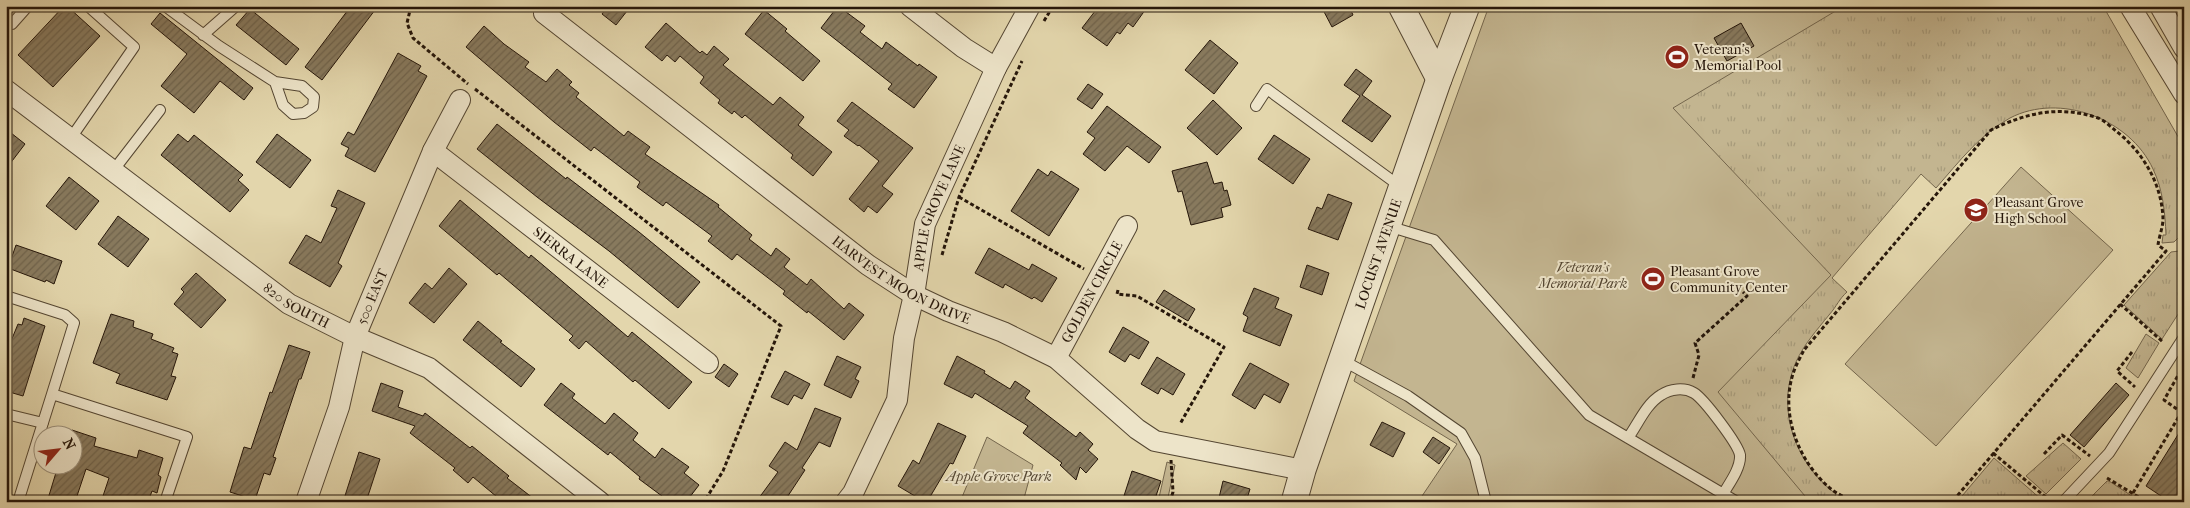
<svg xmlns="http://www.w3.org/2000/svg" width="2190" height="508" font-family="'IM FELL French Canon',serif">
	<defs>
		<pattern id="grass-tufts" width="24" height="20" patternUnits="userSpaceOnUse" patternTransform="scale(1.25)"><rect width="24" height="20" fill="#c3b590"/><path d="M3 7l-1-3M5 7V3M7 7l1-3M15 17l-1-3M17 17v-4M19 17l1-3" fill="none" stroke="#a79b7b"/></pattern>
		<pattern id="building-hatch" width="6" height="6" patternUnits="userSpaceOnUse" patternTransform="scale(1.25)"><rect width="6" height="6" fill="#887a5e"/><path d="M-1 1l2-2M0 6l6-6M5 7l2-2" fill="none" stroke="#6f634c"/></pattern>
	</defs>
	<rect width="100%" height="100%" fill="#e3d6ac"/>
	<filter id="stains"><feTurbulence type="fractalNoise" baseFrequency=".004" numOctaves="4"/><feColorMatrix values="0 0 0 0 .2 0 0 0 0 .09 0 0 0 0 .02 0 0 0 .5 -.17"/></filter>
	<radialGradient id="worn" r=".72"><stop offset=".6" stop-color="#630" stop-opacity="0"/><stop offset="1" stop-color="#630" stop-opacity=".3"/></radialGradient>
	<path fill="url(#grass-tufts)" stroke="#74664d" d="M 1830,6 L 2103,6 L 2184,147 L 2184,242 L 2178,238 L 2174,242 L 2162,243 L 2163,235 L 2166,235 C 2165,212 2163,190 2153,169 C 2130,119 2060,92 2010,118 C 1979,135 1959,162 1936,188 L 1921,174 L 1832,278 L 1847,292 C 1839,299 1837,306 1829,315 C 1817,330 1804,344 1796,362 C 1775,410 1796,464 1836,494 L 1833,500 L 1835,502 L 1810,502 L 1430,181 Z
		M 2184,245 L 2184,305 L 2162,339 L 2124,305 L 2171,252 L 2179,251 Z
		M 2146,334 L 2159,343 L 2138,378 L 2126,368 Z
		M 2063,443 L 2081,459 L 2046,494 L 2026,476 Z
		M 1994,458 L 2042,500 L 2040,502 L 1957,502 Z
		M 2107,481 L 2109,481 L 2141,502 L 2086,502 Z"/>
	<path fill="#c3b590" stroke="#74664d" d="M 1489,6 L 1844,6 L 1673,108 L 1831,275 L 1718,392 L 1810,502 L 1418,502 L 1457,444 L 1354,381 Z
		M 2021,167 L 2113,250 L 1936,446 L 1845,364 Z
		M 987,437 L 1033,465 L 1023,502 L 960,502 Z
		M 1167,462 L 1175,465 L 1167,502 L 1158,502 Z"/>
	<path fill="url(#building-hatch)" stroke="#25160a" d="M 64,6 L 67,6 L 100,36 L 53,87 L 18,55 Z
		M 351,6 L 378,6 L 322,80 L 305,67 Z
		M 608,6 L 631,6 L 616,25 L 602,14 Z
		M 838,6 L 865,26 L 860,32 L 882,49 L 886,42 L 918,66 L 919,64 L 937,77 L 914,108 L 888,89 L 892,84 L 821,28 Z
		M 1099,6 L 1148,6 L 1133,27 L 1128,23 L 1120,34 L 1117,32 L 1107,46 L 1082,28 Z
		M 1321,6 L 1349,6 L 1353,15 L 1332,27 Z
		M 250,9 L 299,49 L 286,65 L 236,25 Z
		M 764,10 L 787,29 L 785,31 L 820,61 L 803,81 L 745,34 Z
		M 160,13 L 253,88 L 244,100 L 220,81 L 194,113 L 161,86 L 187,54 L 151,24 Z
		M 666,23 L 700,53 L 702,51 L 707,55 L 714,46 L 729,59 L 723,65 L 773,105 L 780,97 L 804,117 L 798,125 L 832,152 L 813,176 L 791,158 L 793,155 L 745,115 L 742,118 L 734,111 L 732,114 L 718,103 L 720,100 L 700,83 L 704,77 L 680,56 L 675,62 L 667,55 L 662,61 L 645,47 Z
		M 1741,23 L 1754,46 L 1727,61 L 1714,38 Z
		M 484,26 L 504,44 L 529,62 L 525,67 L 546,82 L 557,69 L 572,82 L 569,85 L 579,93 L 576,97 L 624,136 L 628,131 L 650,147 L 645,154 L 719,205 L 718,207 L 752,235 L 749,239 L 771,256 L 776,248 L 790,259 L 784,267 L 807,285 L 811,279 L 844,309 L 849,303 L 864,315 L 844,340 L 808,311 L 807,313 L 783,294 L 785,291 L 737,254 L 732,260 L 708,241 L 712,236 L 666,202 L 663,206 L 637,187 L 640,182 L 594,147 L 591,151 L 554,122 L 466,47 Z
		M 1210,40 L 1238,63 L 1214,94 L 1185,70 Z
		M 398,53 L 421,66 L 418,71 L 427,76 L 375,172 L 345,156 L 349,148 L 341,144 L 348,132 L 354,135 Z
		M 1356,69 L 1372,81 L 1362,95 L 1391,116 L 1372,142 L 1342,121 L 1360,96 L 1344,85 Z
		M 1088,84 L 1103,94 L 1092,109 L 1077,99 Z
		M 1213,100 L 1242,128 L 1217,155 L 1187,128 Z
		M 852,102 L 913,148 L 882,186 L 893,194 L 877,213 L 868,206 L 864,212 L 849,199 L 879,161 L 859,145 L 858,146 L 844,136 L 849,130 L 837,121 Z
		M 1107,106 L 1161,147 L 1149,163 L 1127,146 L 1105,171 L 1083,154 L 1095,138 L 1087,132 Z
		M 497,124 L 566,179 L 567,177 L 639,232 L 700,282 L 678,308 L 609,251 L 537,197 L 477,149 Z
		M 6,129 L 25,144 L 6,169 Z
		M 178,134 L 188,142 L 194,135 L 243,175 L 238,180 L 249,190 L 230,212 L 161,155 Z
		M 277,134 L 311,160 L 290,188 L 256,162 Z
		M 1274,135 L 1310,159 L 1293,184 L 1258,159 Z
		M 1207,162 L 1214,184 L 1222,182 L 1224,191 L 1227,190 L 1231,205 L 1221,208 L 1223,217 L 1191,225 L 1182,191 L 1178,192 L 1172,171 Z
		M 1038,169 L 1048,176 L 1051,171 L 1079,189 L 1049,236 L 1011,211 Z
		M 69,177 L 99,201 L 76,230 L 46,206 Z
		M 338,190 L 365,203 L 338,263 L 342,266 L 330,287 L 289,263 L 306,235 L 321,243 L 337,208 L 331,206 Z
		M 1328,194 L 1352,203 L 1338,240 L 1308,229 L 1317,207 L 1322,209 Z
		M 460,200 L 529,258 L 531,255 L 628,337 L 632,332 L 692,382 L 669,409 L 635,380 L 633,382 L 586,341 L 579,349 L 569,340 L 573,336 L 499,273 L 497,275 L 439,226 Z
		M 118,216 L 149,239 L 128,267 L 98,244 Z
		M 16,245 L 62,261 L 54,284 L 46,280 L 45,282 L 8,268 Z
		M 989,248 L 1029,270 L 1032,264 L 1057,278 L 1042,302 L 1034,297 L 1032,299 L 1005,284 L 1003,288 L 975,273 Z
		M 1307,265 L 1329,273 L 1322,295 L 1300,287 Z
		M 449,268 L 467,284 L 434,323 L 409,303 L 425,283 L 432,289 Z
		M 196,273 L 226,300 L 201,328 L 174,304 L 184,292 L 181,289 Z
		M 1254,288 L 1279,298 L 1275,308 L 1292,315 L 1280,346 L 1243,331 L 1248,317 L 1243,314 Z
		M 1164,290 L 1195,309 L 1188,321 L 1156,302 Z
		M 111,314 L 134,321 L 133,327 L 153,334 L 151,339 L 174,348 L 172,352 L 178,354 L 171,376 L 176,377 L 167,400 L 116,383 L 120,374 L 93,363 Z
		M 24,318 L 45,326 L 23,396 L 6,391 L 6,363 L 9,346 L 18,324 L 22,325 Z
		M 478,321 L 502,341 L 500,342 L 535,369 L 521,387 L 463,340 Z
		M 1123,327 L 1149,342 L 1139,359 L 1130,354 L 1125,362 L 1109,352 Z
		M 289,345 L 310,352 L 301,379 L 299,379 L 273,457 L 276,458 L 270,475 L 264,473 L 255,500 L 230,492 L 244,447 L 251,449 L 270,392 L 272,393 Z
		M 837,356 L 861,367 L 855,379 L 859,381 L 851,398 L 824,385 Z
		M 957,356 L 985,371 L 984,373 L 1010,389 L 1015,381 L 1030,391 L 1025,398 L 1076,437 L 1080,432 L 1093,444 L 1088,450 L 1098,459 L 1086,473 L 1080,467 L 1076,480 L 1060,465 L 1062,463 L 1023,433 L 1028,426 L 975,393 L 972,398 L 944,384 Z
		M 1157,357 L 1185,374 L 1173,395 L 1161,388 L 1158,394 L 1141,384 Z
		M 1250,363 L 1289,384 L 1280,403 L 1264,394 L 1255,409 L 1232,395 Z
		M 724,364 L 738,374 L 729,387 L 715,377 Z
		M 785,371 L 810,384 L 802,399 L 794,395 L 788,405 L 771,397 Z
		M 381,383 L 403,391 L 398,407 L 423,416 L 425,413 L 470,448 L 472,446 L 509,476 L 507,478 L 538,502 L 503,502 L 473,477 L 468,483 L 453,470 L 455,468 L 410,433 L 415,426 L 372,411 Z
		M 561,383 L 575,394 L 572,398 L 605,424 L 614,413 L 638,433 L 633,440 L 655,458 L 662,448 L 689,467 L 684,473 L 699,485 L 686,502 L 670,502 L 639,479 L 640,477 L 610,452 L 608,455 L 544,405 Z
		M 2116,383 L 2129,395 L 2084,447 L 2070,435 Z
		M 815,408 L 841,418 L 830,447 L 819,442 L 802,468 L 805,470 L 784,502 L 756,502 L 778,472 L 769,466 L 785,442 L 797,450 Z
		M 1382,422 L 1405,433 L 1393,457 L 1370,445 Z
		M 938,423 L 966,436 L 953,464 L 950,463 L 927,502 L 925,502 L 898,486 L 913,460 L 919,464 Z
		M 2184,425 L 2184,502 L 2170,502 L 2146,486 Z
		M 72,430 L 96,438 L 94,446 L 137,458 L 139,450 L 163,458 L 158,475 L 161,477 L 157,493 L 152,491 L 148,502 L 101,502 L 109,478 L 86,469 L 75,502 L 47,502 L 58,466 L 72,466 Z
		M 1433,437 L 1450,448 L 1439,464 L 1423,452 Z
		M 359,452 L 380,459 L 366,502 L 343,502 Z
		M 1132,471 L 1161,481 L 1154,502 L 1122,502 Z
		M 1223,481 L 1250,489 L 1246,502 L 1218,502 Z"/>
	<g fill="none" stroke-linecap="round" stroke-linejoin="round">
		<defs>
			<path id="service" d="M 165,6 L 219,46 L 275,82 L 302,86 L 314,97 L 313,107 L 304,113 L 293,114 L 283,105 L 275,82
				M 6,19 L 12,24 L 28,6
				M 203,35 L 236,6
				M 1256,106 L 1267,89 L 1401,187
				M 71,138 L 134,47 L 88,6
				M 113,171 L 160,110
				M 1388,226 L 1434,240 L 1589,415 L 1737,502
				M 6,296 L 65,315 L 74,323 L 52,394
				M 1342,360 L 1408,396 L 1461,433 L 1475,458 L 1486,502
				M 6,414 L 43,423
				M 1628,438 C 1638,424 1646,404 1661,395 C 1670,389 1684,387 1694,393 C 1704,399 1738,444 1740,455 C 1741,468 1729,484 1723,494
				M 18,502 L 52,394 L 187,437 L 165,502
				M 2063,502 L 2109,453 L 2184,337"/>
			<g id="minor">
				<path id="s1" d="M 545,6 L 544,13 L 868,265 L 914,295 L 948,311 L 1003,332 L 1056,358 L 1137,429 L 1155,441 L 1303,470"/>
				<path d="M 910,6 L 964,48 L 996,68"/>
				<path d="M 2130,6 L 2184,94"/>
				<path d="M 2160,6 L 2184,48"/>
				<path id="s2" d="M 6,90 L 289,304 L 355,337 L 429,368 L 600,502"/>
				<path id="s3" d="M 433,151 L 708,363"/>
				<path id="s4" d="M 1056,358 L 1127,226"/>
				<path id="s5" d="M 306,502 L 339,407 L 355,337 L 433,151 L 460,100"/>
				<path id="s6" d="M 846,502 L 853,493 L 897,400 L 904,338 L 914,295 L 925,224 L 996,68 L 1030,6"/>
			</g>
			<g id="tertiary">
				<path d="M 1401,6 L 1439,79"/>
				<path id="s7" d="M 1294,502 L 1303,470 L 1439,79 L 1467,6"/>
			</g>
		</defs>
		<use href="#service" stroke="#544632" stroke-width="12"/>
		<use href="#minor" stroke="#544632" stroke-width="22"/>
		<use href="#tertiary" stroke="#544632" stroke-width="27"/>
		<path stroke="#25160a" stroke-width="3" stroke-dasharray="4 2.5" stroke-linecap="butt" d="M 411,6 L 407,23 L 413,38 L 468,84
			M 1044,21 L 1053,6
			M 475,89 L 781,326 L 723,471 L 704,502
			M 959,197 L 1084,269
			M 942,255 L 959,197 L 1022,61
			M 1118,290 L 1117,294 L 1137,296 L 1224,347 L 1180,424
			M 2120,304 L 2163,342
			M 2132,352 L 2117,371 L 2135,387
			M 2184,365 L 2164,400 L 2184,414
			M 1693,378 L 1699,355 L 1695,343 L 1747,296 L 1743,292
			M 1993,453 L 2048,499
			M 2044,454 L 2062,435 L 2090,456
			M 2107,478 L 2147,502
			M 2133,493 L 2181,413
			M 1170,502 L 1173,492 L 1171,460
			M 1854,502 C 1847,498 1837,494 1831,489 C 1798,462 1779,412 1794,371 C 1797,363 1801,356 1804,350 L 1991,130 C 2026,113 2059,105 2098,118 C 2104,120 2111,127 2116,131 C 2143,152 2162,184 2163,219 C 2163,227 2159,237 2158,245 L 2166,251 L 1952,502"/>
		<use href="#service" stroke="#ede4c9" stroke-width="10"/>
		<use href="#minor" stroke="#ede4c9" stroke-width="20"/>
		<use href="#tertiary" stroke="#ede4c9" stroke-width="25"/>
	</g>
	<defs>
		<symbol id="stadium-disc" viewBox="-11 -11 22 22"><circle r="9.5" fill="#8f2418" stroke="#ede4c9"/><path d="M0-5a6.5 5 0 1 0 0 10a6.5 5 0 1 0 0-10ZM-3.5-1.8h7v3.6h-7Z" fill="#fff"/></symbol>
		<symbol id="school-disc" viewBox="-11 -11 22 22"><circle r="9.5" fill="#8f2418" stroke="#ede4c9"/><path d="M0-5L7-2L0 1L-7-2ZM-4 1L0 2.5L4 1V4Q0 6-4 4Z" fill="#fff"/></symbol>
	</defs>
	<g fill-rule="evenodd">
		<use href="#stadium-disc" x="1663" y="43" width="28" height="28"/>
		<use href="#school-disc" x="1962" y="196" width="28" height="28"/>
		<use href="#stadium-disc" x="1639" y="265" width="28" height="28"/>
	</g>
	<g text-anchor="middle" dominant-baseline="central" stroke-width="4" stroke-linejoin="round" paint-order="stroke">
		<g font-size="14" fill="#25160a" stroke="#ede4c9" text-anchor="start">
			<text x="1694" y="49">Veteran's<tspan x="1694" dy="16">Memorial Pool</tspan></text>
			<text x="1994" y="202">Pleasant Grove<tspan x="1994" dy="16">High School</tspan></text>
			<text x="1670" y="271">Pleasant Grove<tspan x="1670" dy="16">Community Center</tspan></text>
		</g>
		<g font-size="14" fill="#25160a" stroke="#ede4c9">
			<text stroke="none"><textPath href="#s6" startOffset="312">APPLE GROVE LANE</textPath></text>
			<text stroke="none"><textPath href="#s7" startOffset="262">LOCUST AVENUE</textPath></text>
			<text stroke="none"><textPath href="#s3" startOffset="174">SIERRA LANE</textPath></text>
			<text stroke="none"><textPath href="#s1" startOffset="454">HARVEST MOON DRIVE</textPath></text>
			<text stroke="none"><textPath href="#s4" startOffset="75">GOLDEN CIRCLE</textPath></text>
			<text stroke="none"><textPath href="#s5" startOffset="216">500 EAST</textPath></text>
			<text stroke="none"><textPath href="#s2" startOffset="362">820 SOUTH</textPath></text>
		</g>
		<g font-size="14" font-style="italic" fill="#544632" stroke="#ede4c9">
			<text x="1583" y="267">Veteran's<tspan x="1583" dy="16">Memorial Park</tspan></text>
			<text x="999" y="476">Apple Grove Park</text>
		</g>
	</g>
	<rect width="2190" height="508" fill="none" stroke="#e3d6ac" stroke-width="25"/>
	<rect x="8" y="8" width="2175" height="493" fill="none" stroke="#25160a" stroke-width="2.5"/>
	<rect x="12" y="12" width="2165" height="483" fill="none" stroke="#25160a"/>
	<g transform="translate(58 450) rotate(62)"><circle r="24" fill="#ede4c9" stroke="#9d927d"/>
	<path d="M0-4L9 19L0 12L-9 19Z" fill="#8f2418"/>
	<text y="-8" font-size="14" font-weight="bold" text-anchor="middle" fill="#25160a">N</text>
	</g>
	<rect width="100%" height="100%" filter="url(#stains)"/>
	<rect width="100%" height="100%" fill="url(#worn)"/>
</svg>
